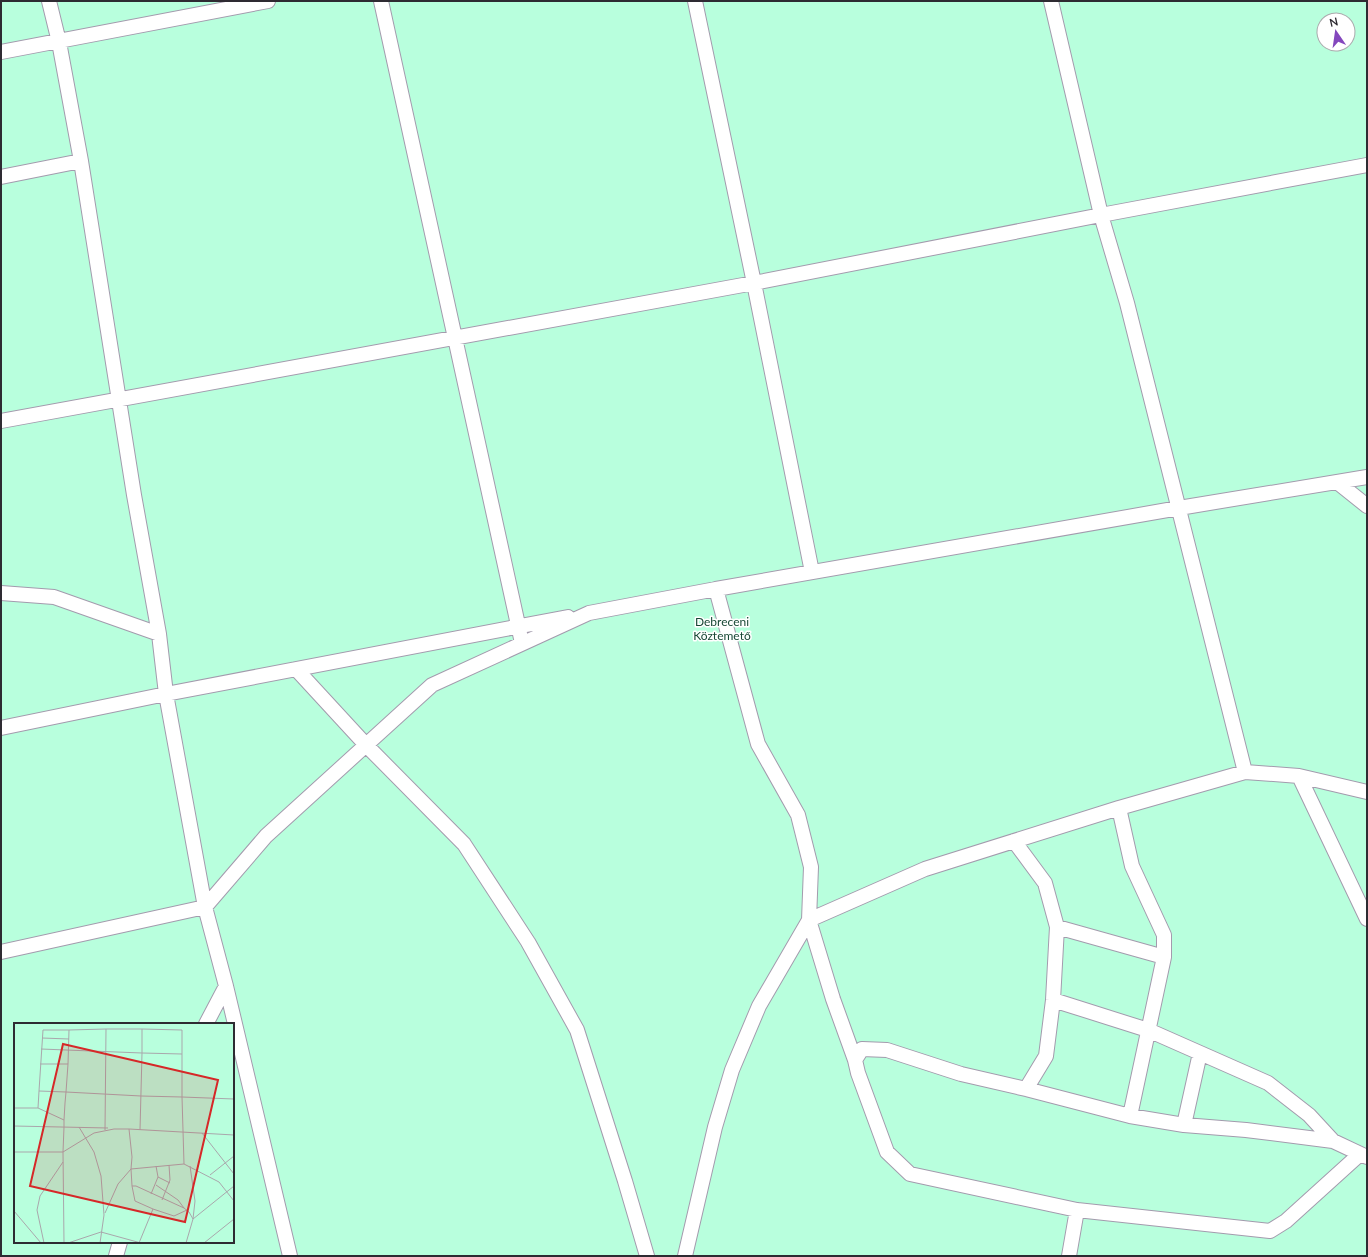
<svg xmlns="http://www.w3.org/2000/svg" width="1368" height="1257" font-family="Lato,sans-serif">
	<rect width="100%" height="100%" fill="#fbf9fd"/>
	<path fill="#b8ffdd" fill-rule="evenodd" d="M 1,1 L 1367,1 L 1367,1256 L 1,1256 ZM 1324,20 L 1348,20 L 1348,44 L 1324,44 ZM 15,1024 L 233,1024 L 233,1242 L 15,1242 Z"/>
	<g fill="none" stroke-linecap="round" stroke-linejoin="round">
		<defs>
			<path id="service" d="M 49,1 L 59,42 L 81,161 L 134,495 L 159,634 L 166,694 L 205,907 L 226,986 L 290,1256
				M 381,1 L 522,643
				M 695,1 L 754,283 L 812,572
				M 1051,1 L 1101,215 L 1367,165
				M 1,52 L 268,1
				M 1,177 L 81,161
				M 1,421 L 754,283 L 1101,215 L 1127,303 L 1245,772
				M 1367,477 L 1179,508 L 716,589 L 758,744 L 798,815 L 811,867 L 809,920 L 925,869 L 1119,808 L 1245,772 L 1299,776 L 1367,792
				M 1337,482 L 1367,506
				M 1,593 L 54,597 L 159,634
				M 296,669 L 366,745 L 464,844 L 528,942 L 577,1030 L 625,1181 L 647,1256
				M 1,728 L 166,694 L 568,617
				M 1299,776 L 1367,919
				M 1119,808 L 1132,866 L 1164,935 L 1164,957 L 1130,1116
				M 1014,841 L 1045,883 L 1057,927 L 1053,1000 L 1046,1056 L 1026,1089
				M 809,920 L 833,999 L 855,1060
				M 1057,927 L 1164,957
				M 1,952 L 205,907 L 266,836 L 432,685 L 589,613 L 716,589
				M 1053,1000 L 1148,1030 L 1268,1083 L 1309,1115 L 1333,1141
				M 206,1024 L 226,986
				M 1184,1125 L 1200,1053
				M 1360,1154 L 1286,1221 L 1270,1231 L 1077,1210 L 910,1174 L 887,1152 L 858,1073 L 855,1060 L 862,1049 L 887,1050 L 961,1074 L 1026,1089 L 1130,1116 L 1184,1125 L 1246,1130 L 1333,1141 L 1367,1157
				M 116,1256 L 120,1242
				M 685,1256 L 715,1127 L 732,1070 L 759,1006 L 809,920
				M 1069,1256 L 1077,1210"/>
		</defs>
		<use href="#service" stroke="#a39bad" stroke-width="16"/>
		<use href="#service" stroke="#fff" stroke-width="14"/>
	</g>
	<g text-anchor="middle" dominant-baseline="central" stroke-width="3" stroke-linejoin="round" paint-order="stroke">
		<g font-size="12" fill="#184835" stroke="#fff">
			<text x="722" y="621">Debreceni<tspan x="722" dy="14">Köztemető</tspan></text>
		</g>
	</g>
	<g transform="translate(14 1023)">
		<rect width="220" height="220" fill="#fbf9fd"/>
		<path d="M 0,0 L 220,0 L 220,220 L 0,220 Z" fill="#b8ffdd"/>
		<path fill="none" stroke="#a9a7ac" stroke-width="1" d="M 55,7 L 92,6 L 91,107M 28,15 L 55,16M 27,26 L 128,30 L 128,6 L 92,6M 168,31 L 168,74 L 220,76M 26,41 L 54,41M 0,85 L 24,85 L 50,97M 24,85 L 25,68M 0,103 L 94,105M 65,104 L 80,129 L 87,153 L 90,192 L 86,220M 126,107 L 128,30 L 168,31 L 168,7 L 128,6M 188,110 L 220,151M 220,112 L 115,106 L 118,134 L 117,146 L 170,141 L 205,159 L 220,178M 0,129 L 49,129 L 80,110 L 100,106 L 115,106M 176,143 L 181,178 L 179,196M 117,146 L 118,163M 196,152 L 220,133M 144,154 L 156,160M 142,162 L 164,177 L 170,185M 137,171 L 144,154 L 142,143M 148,177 L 156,157 L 155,142M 0,188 L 27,220M 91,190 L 104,161 L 117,146M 179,196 L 220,163M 30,220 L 23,187 L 26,173 L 49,139M 50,220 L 49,129 L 50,104 L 50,97 L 51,80 L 52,69 L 54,41 L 55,7 L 29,7 L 25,68 L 52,69 L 127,73 L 168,74 L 170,141M 54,220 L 87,209 L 127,220M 125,220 L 139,186M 172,220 L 179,196 L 175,189 L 170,185 L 122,163 L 118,163 L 121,178 L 139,186 L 160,193 L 173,187M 190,220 L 220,196"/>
		<path fill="#d62828" fill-opacity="0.15" stroke="#d62828" stroke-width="2" d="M 49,21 L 204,57 L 171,199 L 16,163 Z"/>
		<rect width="220" height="220" fill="none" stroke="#2e2b32" stroke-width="2"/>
	</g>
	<rect width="1368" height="1257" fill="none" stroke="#2e2b32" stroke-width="4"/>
	<g transform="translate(1336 32) rotate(347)"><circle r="19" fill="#ffffff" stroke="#abaaad"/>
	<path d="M0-3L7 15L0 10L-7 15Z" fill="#8447bd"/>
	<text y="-6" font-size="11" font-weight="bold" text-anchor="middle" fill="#2e2b32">N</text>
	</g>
</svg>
